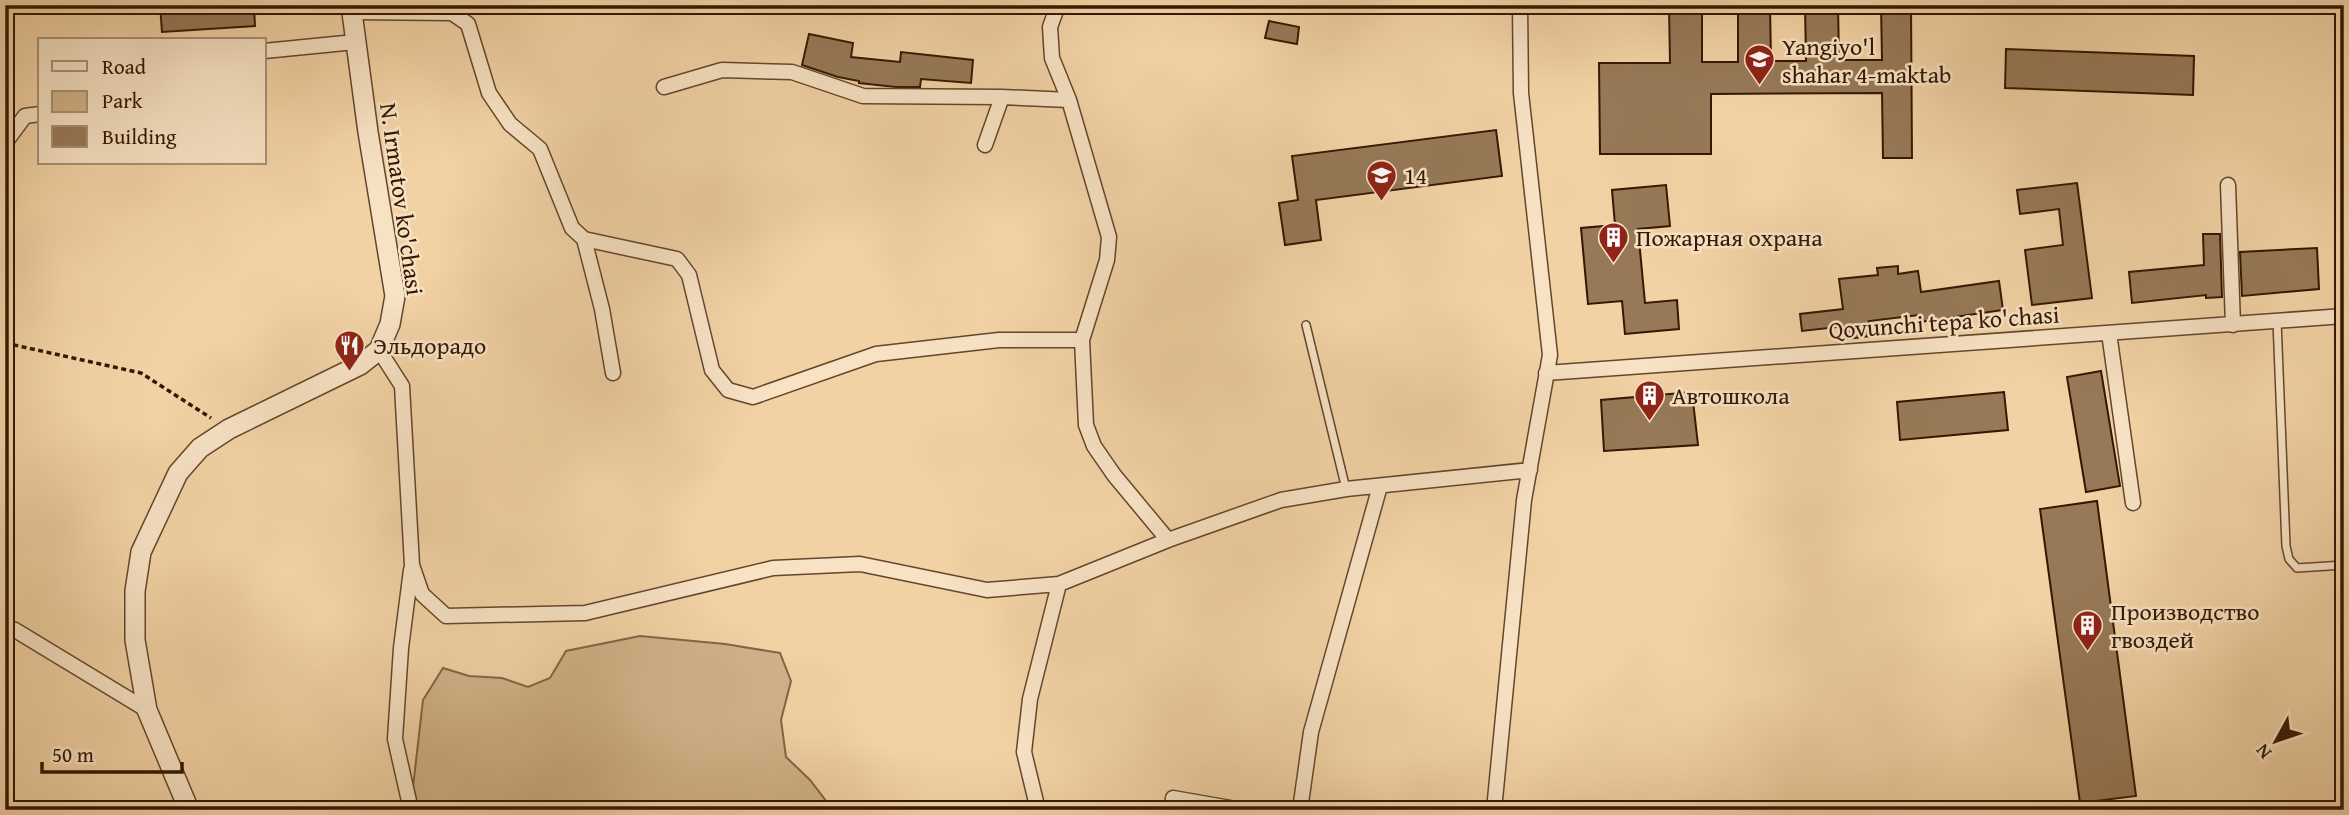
<svg xmlns="http://www.w3.org/2000/svg" width="2349" height="815" font-family="'Gentium Book Plus',serif">
	<rect width="100%" height="100%" fill="#f2d2a5"/>
	<filter id="stains"><feTurbulence type="fractalNoise" baseFrequency=".00286" numOctaves="4"/><feColorMatrix values="0 0 0 0 .2 0 0 0 0 .09 0 0 0 0 .02 0 0 0 .5 -.17"/></filter>
	<radialGradient id="worn" r=".72"><stop offset=".6" stop-color="#630" stop-opacity="0"/><stop offset="1" stop-color="#630" stop-opacity=".3"/></radialGradient>
	<path fill="#d2b289" stroke="#836546" stroke-width="2" d="M 640,636 L 725,644 L 780,653 L 791,681 L 781,720 L 786,757 L 810,780 L 833,810 L 419,810 L 413,787 L 423,700 L 443,668 L 469,676 L 502,678 L 528,687 L 550,678 L 566,651 Z"/>
	<path fill="#977957" stroke="#341802" stroke-width="2" d="M 160,5 L 254,5 L 255,26 L 162,32 Z
		M 1669,5 L 1702,5 L 1702,62 L 1738,62 L 1738,5 L 1770,5 L 1771,61 L 1806,61 L 1805,5 L 1838,5 L 1839,60 L 1882,60 L 1881,5 L 1911,5 L 1912,158 L 1883,158 L 1882,93 L 1711,94 L 1711,154 L 1600,154 L 1599,63 L 1670,63 Z
		M 1269,21 L 1299,27 L 1297,44 L 1265,38 Z
		M 809,34 L 853,43 L 851,57 L 900,62 L 901,52 L 973,60 L 971,83 L 921,79 L 920,87 L 896,87 L 859,83 L 859,81 L 838,77 L 802,65 Z
		M 2006,49 L 2194,56 L 2193,95 L 2005,88 Z
		M 1496,130 L 1502,176 L 1316,200 L 1321,240 L 1285,245 L 1279,203 L 1298,200 L 1292,156 Z
		M 2077,183 L 2092,298 L 2032,305 L 2025,250 L 2063,245 L 2059,209 L 2020,214 L 2017,190 Z
		M 1666,185 L 1670,226 L 1638,229 L 1645,303 L 1677,300 L 1679,329 L 1625,334 L 1622,301 L 1588,304 L 1581,228 L 1615,225 L 1612,190 Z
		M 2203,234 L 2220,234 L 2222,297 L 2206,298 L 2206,295 L 2132,303 L 2129,272 L 2204,265 Z
		M 2317,248 L 2319,289 L 2242,296 L 2240,252 Z
		M 1898,266 L 1898,274 L 1918,271 L 1921,292 L 1999,281 L 2003,310 L 1920,322 L 1919,315 L 1869,321 L 1871,336 L 1848,339 L 1846,326 L 1802,331 L 1800,314 L 1843,309 L 1839,279 L 1878,275 L 1877,268 Z
		M 2101,371 L 2120,486 L 2086,492 L 2067,377 Z
		M 1692,392 L 1698,445 L 1604,451 L 1601,400 Z
		M 2004,392 L 2008,430 L 1900,440 L 1897,402 Z
		M 2097,501 L 2136,796 L 2080,803 L 2040,509 Z"/>
	<g fill="none" stroke-linecap="round" stroke-linejoin="round">
		<defs>
			<path id="service" d="M 2277,321 L 2286,546 L 2289,559 L 2297,568 L 2344,565
				M 1306,325 L 1346,489"/>
			<path id="minor" d="M 1058,5 L 1050,27 L 1052,58 L 1069,100 L 1109,237 L 1107,260 L 1082,340 L 1086,425 L 1094,446 L 1114,475 L 1168,540
				M 352,12 L 452,13 L 468,24 L 489,93 L 510,124 L 540,149 L 572,228 L 584,239 L 677,259 L 689,275 L 712,370 L 728,390 L 753,397 L 876,354 L 999,340 L 1082,340
				M 264,51 L 355,42
				M 664,87 L 722,70 L 792,72 L 863,96 L 1002,97 L 1069,100
				M 5,143 L 25,116 L 40,114
				M 985,145 L 1002,97
				M 2228,185 L 2233,325
				M 584,239 L 602,309 L 613,373
				M 2109,333 L 2133,503
				M 379,350 L 402,386 L 412,565 L 422,594 L 446,616 L 585,613 L 773,568 L 860,564 L 987,590 L 1059,584 L 1168,540 L 1281,500 L 1346,489 L 1530,470
				M 1546,373 L 2344,316
				M 5,627 L 15,630 L 147,710
				M 411,810 L 395,739 L 401,648 L 411,570
				M 1038,810 L 1024,752 L 1030,699 L 1059,584
				M 1172,810 L 1173,798 L 1242,810
				M 1300,810 L 1311,732 L 1380,486
				M 1494,810 L 1524,500 L 1550,355 L 1521,93 L 1520,5"/>
			<path id="tertiary" d="M 189,810 L 147,710 L 135,640 L 135,591 L 141,552 L 178,473 L 200,448 L 229,429 L 360,365 L 379,350 L 390,324 L 395,296 L 368,132 L 351,5"/>
		</defs>
		<use href="#service" stroke="#64462b" stroke-width="10"/>
		<use href="#minor" stroke="#64462b" stroke-width="17"/>
		<use href="#tertiary" stroke="#64462b" stroke-width="22"/>
		<path stroke="#341802" stroke-width="3.5" stroke-dasharray="5 3.5" stroke-linecap="butt" d="M 5,343 L 141,373 L 211,418"/>
		<use href="#service" stroke="#f7e2c4" stroke-width="7"/>
		<use href="#minor" stroke="#f7e2c4" stroke-width="14"/>
		<use href="#tertiary" stroke="#f7e2c4" stroke-width="19"/>
	</g>
	<defs>
		<symbol id="school-pin" viewBox="-11 -11 22 30"><path d="M0 17L-7.5 6A9.5 9.5 0 1 1 7.5 6Z" fill="#8f2418" stroke="#f7e2c4"/><path d="M0-5L7-2L0 1L-7-2ZM-4 1L0 2.5L4 1V4Q0 6-4 4Z" fill="#fff"/></symbol>
		<symbol id="building-pin" viewBox="-11 -11 22 30"><path d="M0 17L-7.5 6A9.5 9.5 0 1 1 7.5 6Z" fill="#8f2418" stroke="#f7e2c4"/><path d="M-4-6H4V6H1V3H-1V6H-4ZM-2.5-4.3h1.7v1.8h-1.7ZM.8-4.3h1.7v1.8H.8ZM-2.5-1h1.7V.8h-1.7ZM.8-1h1.7V.8H.8Z" fill="#fff"/></symbol>
		<symbol id="restaurant-pin" viewBox="-11 -11 22 30"><path d="M0 17L-7.5 6A9.5 9.5 0 1 1 7.5 6Z" fill="#8f2418" stroke="#f7e2c4"/><path d="M-5-6h1v4h1v-4h1v4h1v-4h1v5L-1.5 .5V6h-2V.5L-5-1ZM5-6V6H3V1.5H1.5Q1.5-4 5-6Z" fill="#fff"/></symbol>
	</defs>
	<g fill-rule="evenodd">
		<use href="#school-pin" x="1742" y="42" width="35" height="47"/>
		<use href="#school-pin" x="1364" y="158" width="35" height="47"/>
		<use href="#building-pin" x="1596" y="220" width="35" height="47"/>
		<use href="#restaurant-pin" x="332" y="328" width="35" height="47"/>
		<use href="#building-pin" x="1632" y="378" width="35" height="47"/>
		<use href="#building-pin" x="2070" y="608" width="35" height="47"/>
	</g>
	<g text-anchor="middle" dominant-baseline="central" stroke-width="5" stroke-linejoin="round" paint-order="stroke">
		<g font-size="24" fill="#341802" stroke="#f7e2c4" text-anchor="start">
			<text x="1782" y="46">Yangiyo'l<tspan x="1782" dy="28">shahar 4-maktab</tspan></text>
			<text x="1404" y="175">14</text>
			<text x="1636" y="237">Пожарная охрана</text>
			<text x="373" y="345">Эльдорадо</text>
			<text x="1672" y="395">Автошкола</text>
			<text x="2111" y="611">Производство<tspan x="2111" dy="28">гвоздей</tspan></text>
		</g>
		<g font-size="24" fill="#341802" stroke="#f7e2c4">
			<text transform="translate(402 199) rotate(82)">N. Irmatov ko'chasi</text>
			<text transform="translate(1944 322) rotate(-4)">Qovunchi tepa ko'chasi</text>
		</g>
	</g>
	<rect width="2349" height="815" fill="none" stroke="#f2d2a5" stroke-width="28"/>
	<rect x="7" y="7" width="2335" height="801" fill="none" stroke="#341802" stroke-width="3.5"/>
	<rect x="14" y="14" width="2321" height="787" fill="none" stroke="#341802" stroke-width="2"/>
	<rect x="38" y="38" width="228" height="126" fill="#f7e2c4" stroke="#a99176" stroke-width="2"/>
	<rect x="52" y="61" width="35" height="10" fill="#f7e2c4" stroke="#a99176" stroke-width="2"/>
	<text x="102" y="74" font-size="21" fill="#341802">Road</text>
	<rect x="52" y="91" width="35" height="21" fill="#d2b289" stroke="#a99176" stroke-width="2"/>
	<text x="102" y="108" font-size="21" fill="#341802">Park</text>
	<rect x="52" y="126" width="35" height="21" fill="#977957" stroke="#a99176" stroke-width="2"/>
	<text x="102" y="144" font-size="21" fill="#341802">Building</text>
	<g transform="translate(2276 741) rotate(230)" stroke="#f7e2c4" stroke-width="5" paint-order="stroke">
	<path d="M0-5L12 26L0 18L-12 26Z" fill="#341802"/>
	<text y="-10" font-size="19" font-weight="bold" text-anchor="middle" fill="#341802">N</text>
	</g>
	<path d="M42 762v10h140v-10" fill="none" stroke="#341802" stroke-width="3.5"/>
	<text x="52" y="762" font-size="21" fill="#341802" stroke="#f7e2c4" stroke-width="5" paint-order="stroke">50 m</text>
	<rect width="100%" height="100%" filter="url(#stains)"/>
	<rect width="100%" height="100%" fill="url(#worn)"/>
</svg>
